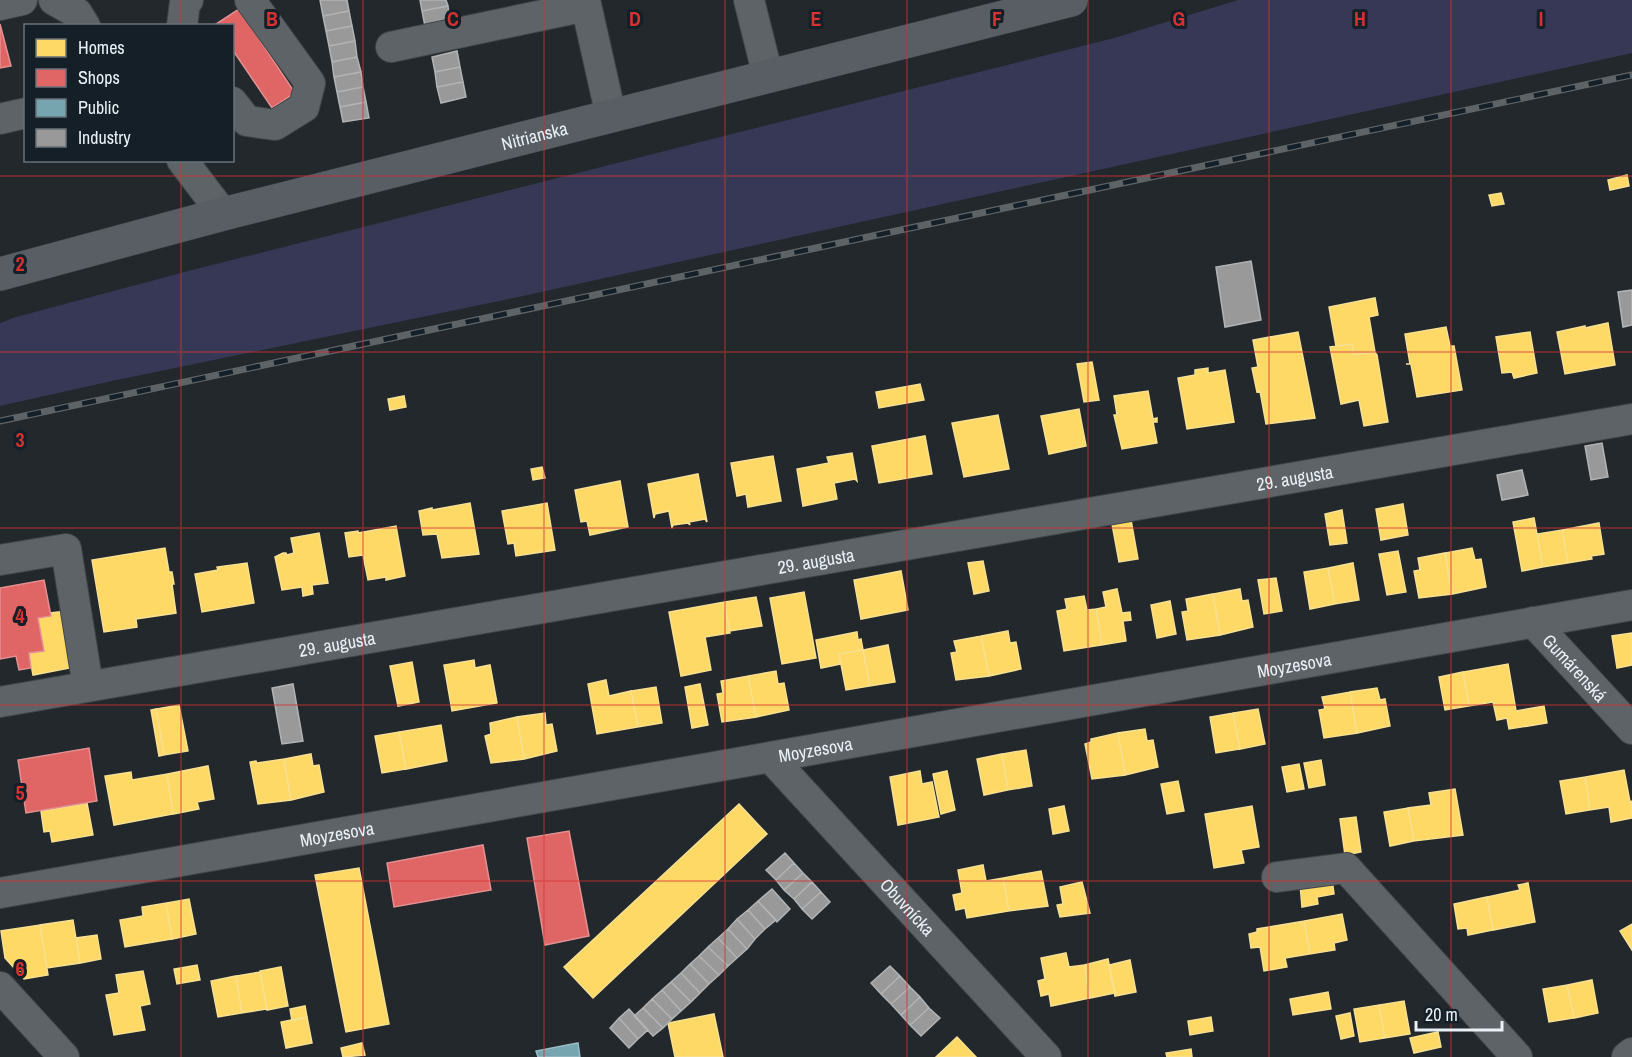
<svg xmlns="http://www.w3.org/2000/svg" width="1632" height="1057" font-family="'Archivo Narrow',sans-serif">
	<rect width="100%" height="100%" fill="#22282c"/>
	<path fill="#363855" d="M 1238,0 L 1632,0 L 1632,53 L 523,296 L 112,381 L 0,406 L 0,323 L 16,317 L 196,269 L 1114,38 Z"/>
	<path fill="#ffd966" stroke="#f8e092" stroke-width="1.5" d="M 1627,175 L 1629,186 L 1610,190 L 1608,180 Z
		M 1501,193 L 1504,204 L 1492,206 L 1489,195 Z
		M 1375,298 L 1378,315 L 1369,317 L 1375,352 L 1354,355 L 1352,344 L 1336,346 L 1329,307 Z
		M 1608,323 L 1615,365 L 1565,374 L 1557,332 L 1585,326 L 1585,328 Z
		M 1446,327 L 1450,346 L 1454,346 L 1462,390 L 1417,397 L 1411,364 L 1406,364 L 1410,364 L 1405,334 Z
		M 1298,332 L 1315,418 L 1266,424 L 1260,391 L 1257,392 L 1252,368 L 1258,367 L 1253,340 Z
		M 1530,332 L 1537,373 L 1514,378 L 1512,372 L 1502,373 L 1496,337 Z
		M 1352,344 L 1354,355 L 1375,352 L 1377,355 L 1388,422 L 1364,426 L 1359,400 L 1341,404 L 1330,347 Z
		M 1092,362 L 1099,400 L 1084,402 L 1077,364 Z
		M 1208,368 L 1208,373 L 1225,370 L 1234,422 L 1187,429 L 1178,378 L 1195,375 L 1195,370 Z
		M 920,384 L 924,400 L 879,408 L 876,392 Z
		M 1148,391 L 1153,419 L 1157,418 L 1157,422 L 1153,422 L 1157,443 L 1122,449 L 1114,415 L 1117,415 L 1114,396 Z
		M 404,396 L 406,407 L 390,410 L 388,399 Z
		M 1079,409 L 1086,446 L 1049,454 L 1041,416 Z
		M 998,415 L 1009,469 L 964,477 L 952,423 Z
		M 925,436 L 932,474 L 879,483 L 872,446 Z
		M 852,453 L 857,481 L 855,479 L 834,483 L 837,499 L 803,506 L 797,469 L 829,463 L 827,457 Z
		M 773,456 L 781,501 L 748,507 L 746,494 L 737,496 L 731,463 Z
		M 542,467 L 545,478 L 533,480 L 531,469 Z
		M 698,474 L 707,522 L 705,519 L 689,522 L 690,525 L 688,523 L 673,525 L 672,528 L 669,511 L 655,514 L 654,518 L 648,484 Z
		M 620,481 L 628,527 L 590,535 L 587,521 L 581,522 L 575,490 Z
		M 470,503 L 479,554 L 442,558 L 437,534 L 423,535 L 419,511 L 432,508 L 432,510 Z
		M 547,503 L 555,550 L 516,556 L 514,543 L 508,544 L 502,511 Z
		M 1403,504 L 1408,535 L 1381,540 L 1376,509 Z
		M 1342,510 L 1347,543 L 1330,545 L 1325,514 Z
		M 1534,518 L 1543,567 L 1522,571 L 1513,522 Z
		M 1131,520 L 1138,559 L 1119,562 L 1112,524 Z
		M 1599,523 L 1604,554 L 1591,556 L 1592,559 L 1568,563 L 1562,530 Z
		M 396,526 L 405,576 L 386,580 L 386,577 L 368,580 L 363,555 L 349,557 L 345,533 L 358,531 L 358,533 Z
		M 1562,530 L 1568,563 L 1543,567 L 1537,534 Z
		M 319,533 L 328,583 L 312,585 L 313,594 L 303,596 L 302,587 L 282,590 L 275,557 L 283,553 L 286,553 L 287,555 L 294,553 L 291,538 Z
		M 165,548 L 169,572 L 172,572 L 174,584 L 172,584 L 176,613 L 136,619 L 137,627 L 104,632 L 92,560 Z
		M 1472,548 L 1475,560 L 1481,559 L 1486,587 L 1452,594 L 1445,553 Z
		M 1398,551 L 1406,592 L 1387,595 L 1379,554 Z
		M 1445,553 L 1452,594 L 1419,598 L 1414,571 L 1420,570 L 1418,558 Z
		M 983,561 L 989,591 L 974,594 L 968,563 Z
		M 247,563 L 254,603 L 202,612 L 195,574 L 218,570 L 217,567 Z
		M 1353,563 L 1359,600 L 1335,604 L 1328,568 Z
		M 1328,568 L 1335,604 L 1310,609 L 1304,572 Z
		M 901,571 L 908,610 L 861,619 L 854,580 Z
		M 1276,578 L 1282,611 L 1264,614 L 1258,580 Z
		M 1117,589 L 1122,613 L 1130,612 L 1131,620 L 1123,621 L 1126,641 L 1102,645 L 1096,609 L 1106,607 L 1103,592 Z
		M 1240,589 L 1242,601 L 1248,600 L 1253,627 L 1220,635 L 1213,594 Z
		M 804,592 L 816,658 L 782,664 L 770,598 Z
		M 1213,594 L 1220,635 L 1187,640 L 1182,612 L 1188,611 L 1186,599 Z
		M 1084,596 L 1087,610 L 1096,609 L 1102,645 L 1064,651 L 1057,611 L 1067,609 L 1065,599 Z
		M 756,597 L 762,626 L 730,631 L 724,602 Z
		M 1170,601 L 1176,634 L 1157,638 L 1151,605 Z
		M 724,602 L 730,633 L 705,637 L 711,670 L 681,676 L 669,612 Z
		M 67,611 L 75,667 L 33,675 L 29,653 L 44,651 L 38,618 L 51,616 L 50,613 Z
		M 1008,631 L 1010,643 L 1016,642 L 1021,669 L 989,676 L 981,636 Z
		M 857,632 L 858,640 L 861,639 L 863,650 L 839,654 L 841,664 L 821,668 L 816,640 Z
		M 1632,633 L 1632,665 L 1617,668 L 1612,636 Z
		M 981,636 L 989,676 L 956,680 L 951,653 L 957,652 L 954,641 Z
		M 888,645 L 895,682 L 870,686 L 863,650 Z
		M 863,650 L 870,686 L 846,690 L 839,654 Z
		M 474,660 L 475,668 L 490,665 L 497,703 L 452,711 L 444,665 Z
		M 412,662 L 419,702 L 398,706 L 390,666 Z
		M 1508,664 L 1516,711 L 1544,706 L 1547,723 L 1509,729 L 1507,718 L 1497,720 L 1493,702 L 1469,706 L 1463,672 Z
		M 776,671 L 778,684 L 784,683 L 789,710 L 756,717 L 748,676 Z
		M 1463,672 L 1469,706 L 1445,710 L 1439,677 Z
		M 748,676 L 756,717 L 722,722 L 717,694 L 723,693 L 721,681 Z
		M 606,680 L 609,696 L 631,691 L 638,727 L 597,734 L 588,684 Z
		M 700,684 L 708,725 L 692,728 L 685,687 Z
		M 656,687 L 662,723 L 638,727 L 631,691 Z
		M 1377,688 L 1380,700 L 1385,699 L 1390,726 L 1357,733 L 1350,692 Z
		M 1350,692 L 1357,733 L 1324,738 L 1319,710 L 1325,709 L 1322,697 Z
		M 179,705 L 188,751 L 164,755 L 156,709 Z
		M 156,709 L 164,755 L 159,756 L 151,710 Z
		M 1258,709 L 1265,744 L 1240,749 L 1233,713 Z
		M 545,713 L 546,725 L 552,724 L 557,751 L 524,759 L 517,717 Z
		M 1233,713 L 1240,749 L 1216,753 L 1210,717 Z
		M 517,717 L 524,759 L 491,763 L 485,736 L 491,734 L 490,723 Z
		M 441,725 L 447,761 L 406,769 L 399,732 Z
		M 1145,729 L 1147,741 L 1153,740 L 1158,767 L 1125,775 L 1118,733 Z
		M 399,732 L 406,769 L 382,773 L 375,736 Z
		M 1118,733 L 1125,775 L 1092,779 L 1085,744 L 1091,742 L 1091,739 Z
		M 1026,750 L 1032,786 L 1008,790 L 1002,754 Z
		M 311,754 L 313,766 L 319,765 L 324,792 L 291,800 L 284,759 Z
		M 1002,754 L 1008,790 L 984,795 L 977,759 Z
		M 284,759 L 291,800 L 258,804 L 250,762 L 256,761 L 257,763 Z
		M 1321,760 L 1325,785 L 1309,788 L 1304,763 Z
		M 1299,764 L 1304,789 L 1287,792 L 1282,767 Z
		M 208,766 L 214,799 L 197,802 L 199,809 L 173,814 L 167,774 Z
		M 1624,770 L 1630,802 L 1632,801 L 1632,818 L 1611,822 L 1609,807 L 1590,810 L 1585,777 Z
		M 920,771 L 922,784 L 932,782 L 939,817 L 898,825 L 890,777 Z
		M 947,771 L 955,810 L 941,814 L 933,774 Z
		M 131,772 L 132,780 L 167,774 L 173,814 L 114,825 L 105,776 Z
		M 1585,777 L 1590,810 L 1566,814 L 1560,781 Z
		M 1178,781 L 1184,811 L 1167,814 L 1161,784 Z
		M 1455,789 L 1463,835 L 1414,841 L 1408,808 L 1431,805 L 1429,793 Z
		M 87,803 L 93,835 L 52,842 L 50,831 L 44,832 L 41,811 Z
		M 739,804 L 767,834 L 593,998 L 564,967 Z
		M 1064,806 L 1069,831 L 1053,834 L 1049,809 Z
		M 1252,806 L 1259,847 L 1241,850 L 1244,863 L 1214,868 L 1205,814 Z
		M 1408,808 L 1414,841 L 1390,846 L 1384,812 Z
		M 1356,817 L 1361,852 L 1345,855 L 1340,819 Z
		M 983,865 L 986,881 L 1003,878 L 1009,911 L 967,918 L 965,908 L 956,910 L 953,895 L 962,893 L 958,870 Z
		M 359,868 L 389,1024 L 346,1032 L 315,875 Z
		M 1041,871 L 1048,906 L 1009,911 L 1003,878 Z
		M 1332,879 L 1334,894 L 1317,897 L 1318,904 L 1302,907 L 1300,884 Z
		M 1082,882 L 1090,913 L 1060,917 L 1057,905 L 1063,904 L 1060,887 Z
		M 1528,883 L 1535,922 L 1493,930 L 1487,897 L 1520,890 L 1518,885 Z
		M 1487,897 L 1493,930 L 1468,935 L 1467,928 L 1458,929 L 1454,904 Z
		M 189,899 L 196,934 L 172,939 L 166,903 Z
		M 166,903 L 172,939 L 125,947 L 120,920 L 143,916 L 142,907 Z
		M 1342,914 L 1347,940 L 1334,943 L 1335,950 L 1310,954 L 1304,921 Z
		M 73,920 L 80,963 L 47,968 L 40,925 Z
		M 1304,921 L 1310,954 L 1285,958 L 1287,967 L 1264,971 L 1260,947 L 1251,948 L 1249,934 L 1257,932 L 1257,929 Z
		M 1632,924 L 1632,950 L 1620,931 Z
		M 40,925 L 48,975 L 24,979 L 5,958 L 1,931 Z
		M 97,935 L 101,959 L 80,963 L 76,938 Z
		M 1066,953 L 1069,967 L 1084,965 L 1090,998 L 1051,1006 L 1049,994 L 1041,996 L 1038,981 L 1045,979 L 1041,958 Z
		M 1108,959 L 1115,993 L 1090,998 L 1084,965 Z
		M 1130,960 L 1136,992 L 1115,996 L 1109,965 Z
		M 197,965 L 200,980 L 177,984 L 174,969 Z
		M 281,967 L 288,1006 L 267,1010 L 260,971 Z
		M 143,971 L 150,1004 L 140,1006 L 145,1030 L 114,1035 L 106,995 L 119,993 L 116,975 Z
		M 260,972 L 267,1009 L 242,1013 L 236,976 Z
		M 236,976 L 242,1013 L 218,1017 L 211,981 Z
		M 1592,980 L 1598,1013 L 1574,1018 L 1567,985 Z
		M 1567,985 L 1574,1018 L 1549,1022 L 1543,989 Z
		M 1328,992 L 1331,1009 L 1293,1015 L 1290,999 Z
		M 1404,1001 L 1410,1034 L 1385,1038 L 1379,1005 Z
		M 1379,1005 L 1385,1038 L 1360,1042 L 1354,1009 Z
		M 305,1006 L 307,1017 L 292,1021 L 290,1009 Z
		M 1350,1013 L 1354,1036 L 1341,1039 L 1336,1016 Z
		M 714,1014 L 723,1057 L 675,1057 L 668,1023 Z
		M 307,1017 L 312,1043 L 286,1048 L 281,1022 Z
		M 1211,1017 L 1213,1031 L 1190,1035 L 1188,1021 Z
		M 1438,1032 L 1441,1047 L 1414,1053 L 1410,1038 Z
		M 957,1037 L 976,1057 L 936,1057 Z
		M 362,1043 L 365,1055 L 343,1057 L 341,1048 Z
		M 1191,1049 L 1192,1057 L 1167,1057 L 1166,1053 Z"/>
	<path fill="#e06666" stroke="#e39092" stroke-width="1.5" d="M 239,9 L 295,93 L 272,108 L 232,49 L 232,26 L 216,24 Z
		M 0,24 L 11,66 L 0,68 Z
		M 44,580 L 51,616 L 38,618 L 44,651 L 29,653 L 31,668 L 19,670 L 16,656 L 0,659 L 0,588 Z
		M 89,748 L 97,801 L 26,813 L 18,760 Z
		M 569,831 L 589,936 L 545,945 L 527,838 Z
		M 483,845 L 491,890 L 394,907 L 387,863 Z"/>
	<path fill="#76a5af" stroke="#98bcc5" stroke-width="1.5" d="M 578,1043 L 580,1057 L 538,1057 L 536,1051 Z"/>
	<path fill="#999" stroke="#b1b3b5" stroke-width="1.5" d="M 320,0 L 347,0 L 349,11 L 323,16 Z
		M 420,0 L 446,0 L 448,6 L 422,11 Z
		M 448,6 L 450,21 L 425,26 L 422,11 Z
		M 349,11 L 352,26 L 326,31 L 323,16 Z
		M 352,26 L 355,41 L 329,46 L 326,31 Z
		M 355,41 L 357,57 L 332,62 L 329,46 Z
		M 457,51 L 460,67 L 435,72 L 432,57 Z
		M 357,57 L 361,72 L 334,77 L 332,62 Z
		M 460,67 L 463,82 L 437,87 L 435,72 Z
		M 361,72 L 363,87 L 337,92 L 334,77 Z
		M 463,82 L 466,97 L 441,103 L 437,87 Z
		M 363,87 L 366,102 L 340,107 L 337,92 Z
		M 366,102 L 369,118 L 343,122 L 340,107 Z
		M 1251,261 L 1261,320 L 1225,327 L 1216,267 Z
		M 1632,290 L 1632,325 L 1623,327 L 1618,292 Z
		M 1602,443 L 1608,477 L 1591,480 L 1585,446 Z
		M 1522,470 L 1528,495 L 1502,500 L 1497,475 Z
		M 293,684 L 303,741 L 282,744 L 272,688 Z
		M 785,853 L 794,863 L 776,880 L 766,870 Z
		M 794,863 L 803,873 L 784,890 L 776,880 Z
		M 803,873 L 812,882 L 794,899 L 784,890 Z
		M 812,882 L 821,892 L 802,909 L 794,899 Z
		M 772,889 L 790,909 L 777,922 L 758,901 Z
		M 821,892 L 830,902 L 812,919 L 802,909 Z
		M 758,901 L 776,920 L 765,929 L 748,910 Z
		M 748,910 L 765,929 L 755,939 L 737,919 Z
		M 737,919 L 755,939 L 747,949 L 728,929 Z
		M 728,929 L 747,949 L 737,958 L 718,938 Z
		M 718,938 L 737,958 L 728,966 L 708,947 Z
		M 708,947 L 728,966 L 719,975 L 699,956 Z
		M 699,956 L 719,975 L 709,984 L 690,964 Z
		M 690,964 L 709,984 L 700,993 L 681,973 Z
		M 890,966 L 900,976 L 881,994 L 871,983 Z
		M 681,973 L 700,993 L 691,1002 L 671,982 Z
		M 900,976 L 910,987 L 891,1004 L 881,994 Z
		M 671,982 L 691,1002 L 681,1011 L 662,990 Z
		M 910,987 L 920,997 L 901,1015 L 891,1004 Z
		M 662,990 L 681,1011 L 672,1019 L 652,999 Z
		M 920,997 L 929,1008 L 910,1025 L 901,1015 Z
		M 652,999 L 672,1019 L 663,1028 L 643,1008 Z
		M 643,1008 L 663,1028 L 653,1036 L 634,1016 Z
		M 929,1008 L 940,1018 L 921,1036 L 910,1025 Z
		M 629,1009 L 648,1030 L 638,1039 L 619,1018 Z
		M 619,1018 L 638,1039 L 629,1048 L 610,1028 Z"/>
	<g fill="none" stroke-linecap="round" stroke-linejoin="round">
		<defs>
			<g id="minor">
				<path d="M 54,0 L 77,13 L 85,26"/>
				<path d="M 585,0 L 611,116"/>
				<path d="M 749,0 L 768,76"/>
				<path d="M 0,5 L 22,0"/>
				<path d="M 182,26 L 185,2 L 188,0"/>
				<path d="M 391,47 L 586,6"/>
				<path d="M 232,102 L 247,121 L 275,125 L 304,107 L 310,83 L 250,0"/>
				<path d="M 0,119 L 26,113"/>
				<path d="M 182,160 L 223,214"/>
				<path d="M 0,560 L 66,549 L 88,686"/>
				<path id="s1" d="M 1533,622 L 1632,729"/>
				<path id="s2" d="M 0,702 L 1632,419"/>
				<path id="s3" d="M 771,758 L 1046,1057"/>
				<path d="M 1277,877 L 1346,868 L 1517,1057"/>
				<path id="s4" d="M 0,893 L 1632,605"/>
				<path d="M 0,987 L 64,1057"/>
				<path d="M 1627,1057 L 1632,1053"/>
			</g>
			<g id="major">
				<path id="s5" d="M 0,274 L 223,214 L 1071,0"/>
			</g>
		</defs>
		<use href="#minor" stroke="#404649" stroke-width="32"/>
		<use href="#major" stroke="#404649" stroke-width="34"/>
		<use href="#minor" stroke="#5e6367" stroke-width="30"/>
		<use href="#major" stroke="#585e64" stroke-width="33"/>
		<defs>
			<path id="rail" d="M 0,421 L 1632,75"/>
		</defs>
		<use href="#rail" stroke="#5e6366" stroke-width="7"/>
		<use href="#rail" stroke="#141f27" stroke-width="4.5" stroke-dasharray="14" stroke-linecap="butt"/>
	</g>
	<path fill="none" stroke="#d73232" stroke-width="1.5" stroke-opacity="0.55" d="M 181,0 L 181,26M 363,0 L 363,1057M 544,0 L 544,1057M 725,0 L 725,1057M 907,0 L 907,1057M 1088,0 L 1088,1057M 1269,0 L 1269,1057M 1451,0 L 1451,1057M 181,160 L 181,1057M 0,176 L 1632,176M 0,352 L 1632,352M 0,528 L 1632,528M 0,705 L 1632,705M 0,881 L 1632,881"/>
	<g text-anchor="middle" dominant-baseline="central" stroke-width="6" stroke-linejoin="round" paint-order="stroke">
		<g font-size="18" fill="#e9f1f7" stroke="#141f27">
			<text stroke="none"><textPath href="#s5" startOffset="552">Nitrianska</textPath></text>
			<text stroke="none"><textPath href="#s2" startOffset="1314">29. augusta</textPath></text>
			<text stroke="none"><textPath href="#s2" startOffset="828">29. augusta</textPath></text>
			<text stroke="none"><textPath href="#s2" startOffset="342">29. augusta</textPath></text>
			<text stroke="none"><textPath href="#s4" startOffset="1314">Moyzesova</textPath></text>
			<text stroke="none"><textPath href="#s1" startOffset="62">Gumárenská</textPath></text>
			<text stroke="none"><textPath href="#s4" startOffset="828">Moyzesova</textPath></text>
			<text stroke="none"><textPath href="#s4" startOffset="342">Moyzesova</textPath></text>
			<text stroke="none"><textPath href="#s3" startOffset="202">Obuvnícka</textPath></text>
		</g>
	</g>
	<g font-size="20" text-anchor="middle" font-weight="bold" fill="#d73232" stroke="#141f27" stroke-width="6" stroke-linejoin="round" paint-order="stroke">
		<text x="272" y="26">B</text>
		<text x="453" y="26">C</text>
		<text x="635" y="26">D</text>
		<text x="816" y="26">E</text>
		<text x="997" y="26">F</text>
		<text x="1179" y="26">G</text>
		<text x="1360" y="26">H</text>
		<text x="1541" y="26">I</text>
		<text x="20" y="271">2</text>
		<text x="20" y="447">3</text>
		<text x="20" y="623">4</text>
		<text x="20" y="800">5</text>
		<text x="20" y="976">6</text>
	</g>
	<rect x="24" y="24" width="210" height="138" fill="#141f27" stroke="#69737a" stroke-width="1.5"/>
	<rect x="36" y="39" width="30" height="18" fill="#ffd966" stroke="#69737a" stroke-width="1.5"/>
	<text x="78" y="54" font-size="18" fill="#e9f1f7">Homes</text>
	<rect x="36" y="69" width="30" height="18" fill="#e06666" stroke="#69737a" stroke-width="1.5"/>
	<text x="78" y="84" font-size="18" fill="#e9f1f7">Shops</text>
	<rect x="36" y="99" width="30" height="18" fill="#76a5af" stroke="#69737a" stroke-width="1.5"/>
	<text x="78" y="114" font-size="18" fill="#e9f1f7">Public</text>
	<rect x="36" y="129" width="30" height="18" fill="#999999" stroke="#69737a" stroke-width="1.5"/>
	<text x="78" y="144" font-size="18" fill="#e9f1f7">Industry</text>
	<path d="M1416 1021v9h86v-9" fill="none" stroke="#e9f1f7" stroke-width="3"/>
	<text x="1425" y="1021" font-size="18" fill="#e9f1f7" stroke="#141f27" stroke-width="4.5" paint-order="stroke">20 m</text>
</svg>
